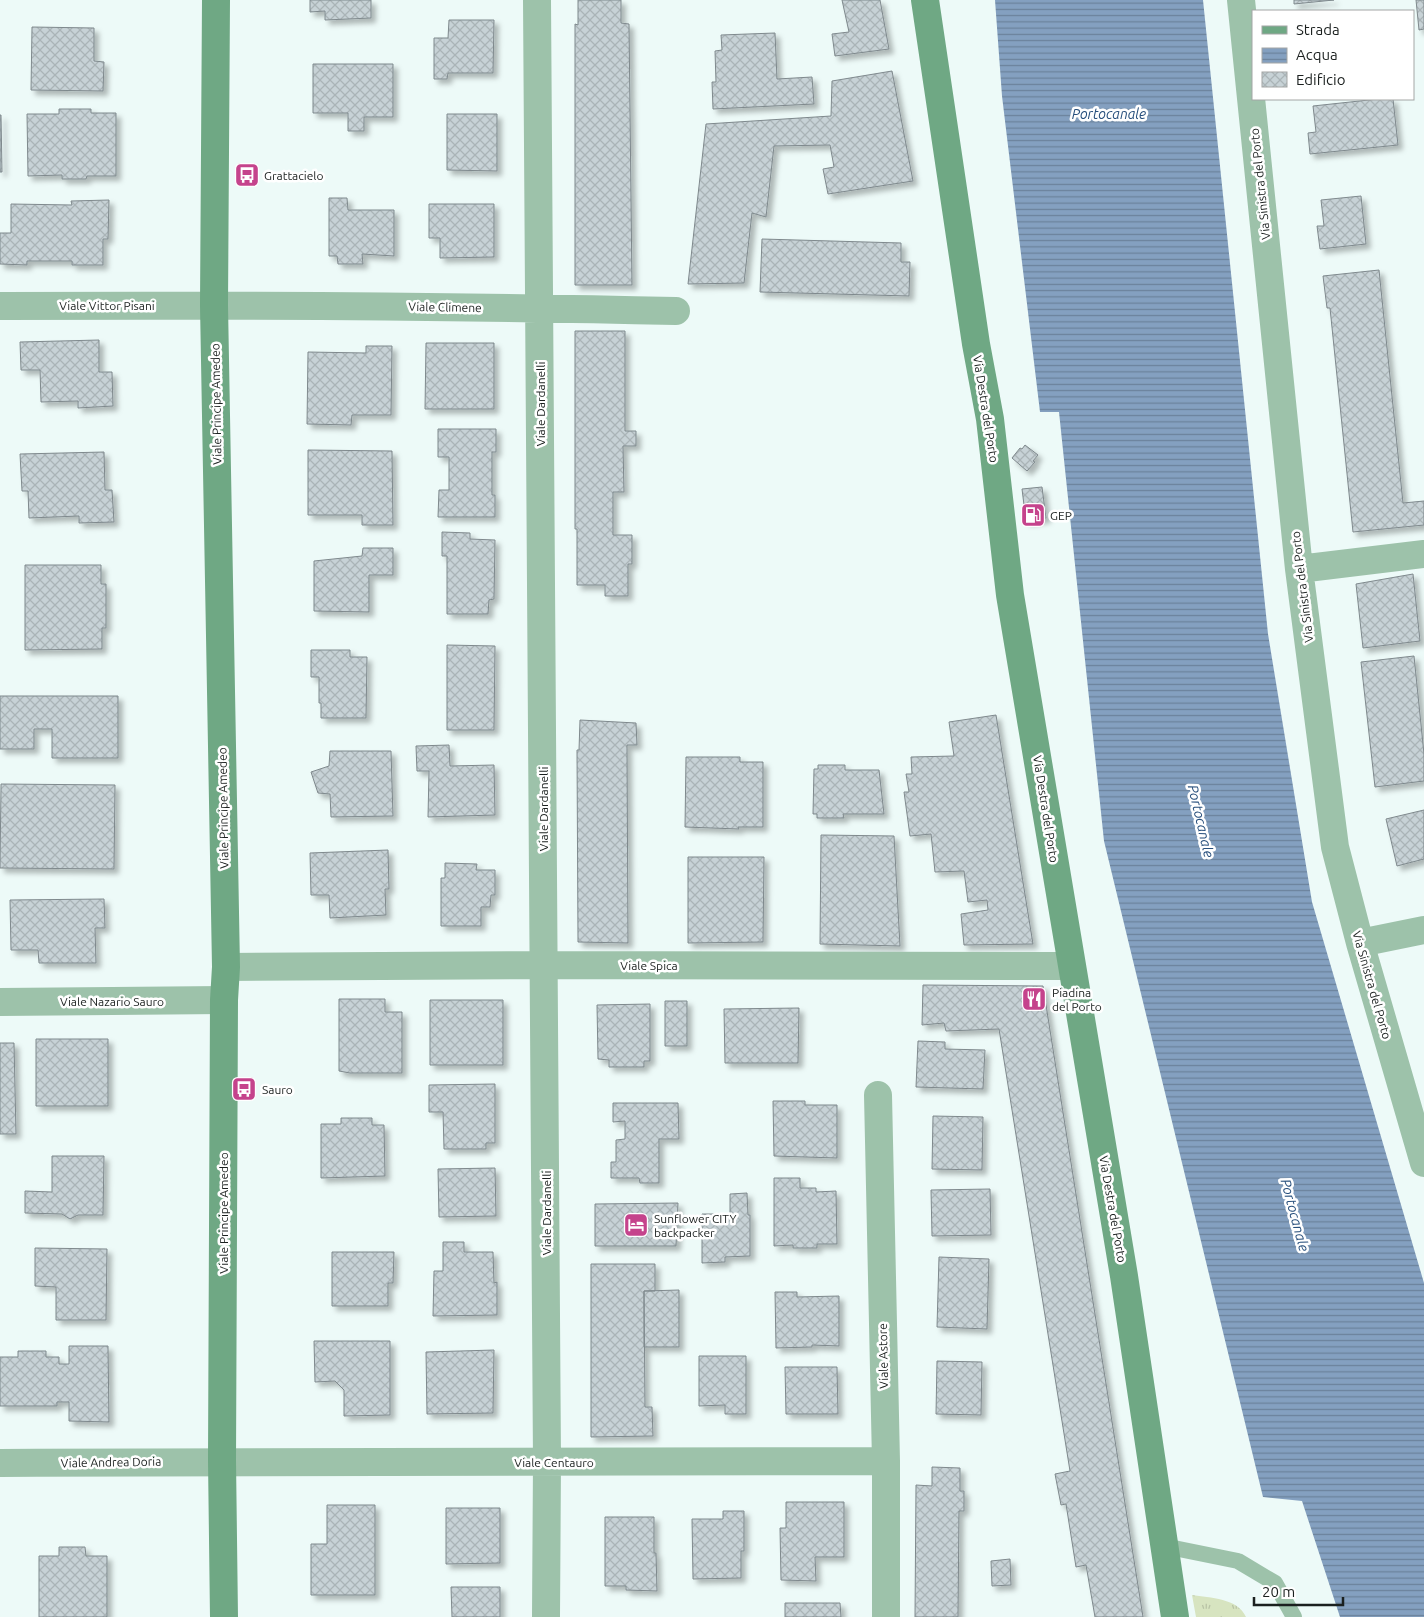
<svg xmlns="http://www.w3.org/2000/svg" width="1424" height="1617" font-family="Ubuntu,sans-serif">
	<defs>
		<pattern id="park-tufts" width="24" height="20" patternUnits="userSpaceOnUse" patternTransform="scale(1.25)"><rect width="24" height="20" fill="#d7e4c0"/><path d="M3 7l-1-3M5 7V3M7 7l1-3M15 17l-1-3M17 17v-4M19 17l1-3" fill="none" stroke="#b8c3a5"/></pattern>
		<pattern id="water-rules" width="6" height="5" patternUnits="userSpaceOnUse" patternTransform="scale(1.25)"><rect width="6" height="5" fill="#84a0c0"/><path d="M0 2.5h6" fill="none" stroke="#6b829b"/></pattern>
		<pattern id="building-cross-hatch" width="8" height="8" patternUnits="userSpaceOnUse" patternTransform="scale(1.25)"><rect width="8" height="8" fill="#c7d2d6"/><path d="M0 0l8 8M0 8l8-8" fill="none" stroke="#aab4b7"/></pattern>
		<filter id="shadow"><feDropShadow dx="4.5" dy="4.5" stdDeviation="2.5" flood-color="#0004"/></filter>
	</defs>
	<rect width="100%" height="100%" fill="#edfaf8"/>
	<path fill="url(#park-tufts)" d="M 1192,1595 C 1210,1598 1238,1598 1246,1617 L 1196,1617 Z"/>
	<path fill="url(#water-rules)" d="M 995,0 L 1203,0 L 1268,634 L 1312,902 L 1424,1283 L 1424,1617 L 1340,1617 L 1302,1501 L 1263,1497 L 1104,841 L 1059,412 L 1040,412 L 1002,96 Z"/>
	<path fill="url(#building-cross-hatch)" stroke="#7f898d" filter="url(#shadow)" d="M 310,0 L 371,0 L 371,18 L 325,20 L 325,11 L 310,12 Z
		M 578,0 L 621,0 L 621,23 L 629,24 L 632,285 L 575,285 L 575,24 L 578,25 Z
		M 842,0 L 880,0 L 889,49 L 835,56 L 832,34 L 849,32 Z
		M 1294,0 L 1334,0 L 1294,4 Z
		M 1416,0 L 1424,0 L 1424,29 L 1419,30 Z
		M 449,20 L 494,20 L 493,73 L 448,73 L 447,79 L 434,79 L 434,38 L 448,38 Z
		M 32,27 L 94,28 L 94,61 L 104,62 L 103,91 L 31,90 Z
		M 775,33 L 777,79 L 812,77 L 814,104 L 713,109 L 712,82 L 716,82 L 715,51 L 722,50 L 721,35 Z
		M 313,64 L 393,64 L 393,117 L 364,117 L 364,131 L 348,131 L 348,113 L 313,113 Z
		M 892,71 L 913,181 L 828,194 L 823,169 L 834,167 L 830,145 L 774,146 L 766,217 L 752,213 L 744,283 L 688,284 L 706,124 L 831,116 L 832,81 Z
		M 1378,99 L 1393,99 L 1398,145 L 1310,154 L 1308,133 L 1316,132 L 1313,106 Z
		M 59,109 L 91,109 L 91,113 L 116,113 L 116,176 L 87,176 L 86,179 L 62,179 L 62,175 L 28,176 L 27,114 L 59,114 Z
		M 447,114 L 497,114 L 497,171 L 447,170 Z
		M 1,115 L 2,172 L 0,172 L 0,115 Z
		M 1361,196 L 1366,244 L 1320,249 L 1317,226 L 1324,226 L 1321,200 Z
		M 329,198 L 347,198 L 348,210 L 394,210 L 394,256 L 362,254 L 363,264 L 338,264 L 337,256 L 329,256 Z
		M 109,200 L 108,239 L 103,239 L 103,265 L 72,265 L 72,261 L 27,261 L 27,265 L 0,264 L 0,233 L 11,233 L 11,204 L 72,205 L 71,201 Z
		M 429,204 L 494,204 L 494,257 L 440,258 L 440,238 L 429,238 Z
		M 762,239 L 901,243 L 901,262 L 910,262 L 909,296 L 760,292 Z
		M 1379,270 L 1403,503 L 1424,501 L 1424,525 L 1353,532 L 1330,308 L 1327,308 L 1323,276 Z
		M 575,331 L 625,331 L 625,431 L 636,431 L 636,446 L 623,446 L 624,492 L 613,492 L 613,535 L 632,535 L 632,564 L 628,564 L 628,596 L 605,596 L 605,585 L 577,585 L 577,529 L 575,529 Z
		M 99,340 L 99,372 L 112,372 L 113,406 L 78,408 L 78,401 L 41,402 L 40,370 L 21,370 L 20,342 Z
		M 426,343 L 494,343 L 494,409 L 425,409 Z
		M 366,346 L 392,346 L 391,415 L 352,415 L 351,425 L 307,424 L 308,352 L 366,353 Z
		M 438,429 L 496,429 L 496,452 L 492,452 L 492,495 L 495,495 L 495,517 L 438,517 L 439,490 L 449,490 L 449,457 L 438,457 Z
		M 1025,445 L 1038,455 L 1033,461 L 1035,462 L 1027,471 L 1012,458 L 1020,448 L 1022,449 Z
		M 308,450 L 392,451 L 393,525 L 362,525 L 362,515 L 308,515 Z
		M 104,452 L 105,490 L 112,490 L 114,522 L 79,523 L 79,516 L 29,518 L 28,491 L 22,491 L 20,454 Z
		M 1042,487 L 1046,518 L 1026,521 L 1022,489 Z
		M 442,532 L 470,533 L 470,539 L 495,540 L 494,599 L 489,600 L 488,614 L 447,614 L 447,556 L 442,556 Z
		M 363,548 L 393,548 L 393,575 L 369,575 L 369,612 L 314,611 L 314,561 L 362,556 Z
		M 25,565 L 101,565 L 101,584 L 106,584 L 106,628 L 102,628 L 102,649 L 25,650 Z
		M 1413,574 L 1420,641 L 1363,648 L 1356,584 Z
		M 447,645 L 495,646 L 494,730 L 447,730 Z
		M 311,650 L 350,650 L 350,657 L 367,657 L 366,718 L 321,718 L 321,703 L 319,703 L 319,677 L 311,677 Z
		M 1414,656 L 1424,754 L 1424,781 L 1375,787 L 1361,662 Z
		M 0,696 L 118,696 L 118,758 L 52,758 L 52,729 L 34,729 L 34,749 L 0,749 Z
		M 996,715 L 1033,944 L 964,945 L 961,914 L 988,910 L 987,900 L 968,902 L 964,871 L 935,872 L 931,834 L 910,836 L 904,792 L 909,792 L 906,774 L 912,774 L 911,757 L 954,756 L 949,722 Z
		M 580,720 L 636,723 L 637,745 L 627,745 L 628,943 L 578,942 L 577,750 L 579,750 Z
		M 449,745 L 450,766 L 494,765 L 495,815 L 428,817 L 429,771 L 417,771 L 416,746 Z
		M 330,751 L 391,751 L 393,816 L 331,817 L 330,794 L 318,793 L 311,772 L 329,766 Z
		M 686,757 L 740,757 L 740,762 L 763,762 L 763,827 L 738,827 L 739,829 L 685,827 Z
		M 818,765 L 845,765 L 845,770 L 879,770 L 884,814 L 843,814 L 844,818 L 817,818 L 817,814 L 813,814 L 814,769 L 818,769 Z
		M 1,784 L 115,785 L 114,869 L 0,868 Z
		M 1424,810 L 1424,859 L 1397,866 L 1386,819 Z
		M 821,835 L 894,836 L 900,946 L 820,944 Z
		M 388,850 L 389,889 L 385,889 L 386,915 L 330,918 L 329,895 L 311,895 L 310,853 Z
		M 688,857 L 764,857 L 763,942 L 688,943 Z
		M 445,863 L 477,864 L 476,870 L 495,870 L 495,895 L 491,895 L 490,907 L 481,907 L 481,926 L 441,926 L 441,878 L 445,878 Z
		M 104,899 L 105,928 L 95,928 L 96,963 L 39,963 L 38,950 L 11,950 L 10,900 Z
		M 923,985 L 1043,986 L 1143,1617 L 1095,1617 L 1086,1565 L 1076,1567 L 1066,1504 L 1061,1505 L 1055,1474 L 1070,1471 L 999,1029 L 946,1031 L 944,1023 L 922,1025 Z
		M 339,999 L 385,999 L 385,1012 L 402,1012 L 402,1073 L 350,1073 L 339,1071 Z
		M 430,1000 L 503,1000 L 503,1065 L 430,1065 Z
		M 665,1001 L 687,1001 L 687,1046 L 665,1046 Z
		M 650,1004 L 650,1061 L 644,1061 L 644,1067 L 609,1067 L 609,1060 L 598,1059 L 597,1005 Z
		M 799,1008 L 798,1063 L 725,1063 L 724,1009 Z
		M 36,1039 L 108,1039 L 108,1106 L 36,1106 Z
		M 918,1041 L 945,1042 L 945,1049 L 985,1050 L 983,1089 L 916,1087 Z
		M 0,1043 L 14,1043 L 16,1134 L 0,1134 Z
		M 495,1084 L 495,1143 L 486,1143 L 486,1149 L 444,1149 L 443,1112 L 429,1112 L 429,1085 Z
		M 773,1101 L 805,1101 L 805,1105 L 837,1105 L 837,1158 L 774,1156 Z
		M 613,1103 L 678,1103 L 679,1139 L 659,1139 L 659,1183 L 640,1183 L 639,1178 L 611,1178 L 611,1162 L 616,1162 L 616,1140 L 625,1139 L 625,1121 L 613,1122 Z
		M 933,1116 L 983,1117 L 982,1170 L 932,1169 Z
		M 341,1118 L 372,1118 L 372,1125 L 384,1125 L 385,1176 L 321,1178 L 321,1124 L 341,1124 Z
		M 52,1156 L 104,1156 L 103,1215 L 78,1215 L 70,1219 L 62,1214 L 25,1213 L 25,1191 L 52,1192 Z
		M 495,1168 L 496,1216 L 439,1217 L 438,1169 Z
		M 774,1178 L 800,1178 L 800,1188 L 816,1188 L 816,1192 L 836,1191 L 837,1244 L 817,1244 L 817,1248 L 793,1248 L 793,1245 L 774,1246 Z
		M 990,1189 L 991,1235 L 932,1236 L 931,1190 Z
		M 747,1193 L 748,1215 L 750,1215 L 750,1256 L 725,1257 L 725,1262 L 702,1263 L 702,1214 L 730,1214 L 730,1194 Z
		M 678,1203 L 676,1246 L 595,1246 L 595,1204 Z
		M 443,1242 L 464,1242 L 464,1252 L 493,1252 L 494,1283 L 497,1282 L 497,1315 L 433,1316 L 434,1271 L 443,1271 Z
		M 35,1248 L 107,1249 L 106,1320 L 56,1320 L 56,1287 L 35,1286 Z
		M 332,1252 L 394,1252 L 393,1283 L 388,1283 L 388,1306 L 332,1306 Z
		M 939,1257 L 989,1259 L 987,1329 L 937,1327 Z
		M 591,1264 L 655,1264 L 655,1291 L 644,1291 L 645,1407 L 652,1407 L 653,1436 L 591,1437 Z
		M 679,1290 L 679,1347 L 644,1347 L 644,1291 Z
		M 775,1292 L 797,1292 L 797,1297 L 839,1296 L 839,1346 L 812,1345 L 812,1347 L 776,1348 Z
		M 314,1341 L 390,1341 L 390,1415 L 344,1416 L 344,1390 L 335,1381 L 315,1382 Z
		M 69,1346 L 108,1346 L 109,1422 L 69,1421 L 69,1402 L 57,1402 L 57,1406 L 0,1406 L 0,1357 L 18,1357 L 18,1351 L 46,1351 L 46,1357 L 59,1357 L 59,1364 L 69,1364 Z
		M 494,1350 L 493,1413 L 427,1414 L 426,1352 Z
		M 699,1356 L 746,1356 L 746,1414 L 725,1414 L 725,1405 L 699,1406 Z
		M 937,1361 L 982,1362 L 981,1415 L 936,1414 Z
		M 785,1367 L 837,1367 L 838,1414 L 786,1414 Z
		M 932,1467 L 960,1468 L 960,1491 L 964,1491 L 964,1511 L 959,1511 L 958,1617 L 915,1617 L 916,1485 L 932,1486 Z
		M 786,1502 L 844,1502 L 844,1557 L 815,1557 L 816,1581 L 781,1580 L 780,1528 L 786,1528 Z
		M 327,1505 L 375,1505 L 375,1595 L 311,1595 L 311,1544 L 327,1544 Z
		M 446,1508 L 500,1508 L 500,1563 L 446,1564 Z
		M 723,1511 L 744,1511 L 744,1551 L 741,1551 L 741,1578 L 693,1579 L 692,1519 L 723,1519 Z
		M 605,1517 L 654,1517 L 654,1553 L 656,1553 L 657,1591 L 626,1590 L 626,1586 L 605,1586 Z
		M 59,1547 L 85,1547 L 86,1556 L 107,1556 L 107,1617 L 39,1617 L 39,1556 L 59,1556 Z
		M 1010,1559 L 1011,1585 L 992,1586 L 991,1561 Z
		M 451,1587 L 500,1587 L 500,1617 L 452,1617 Z
		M 785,1603 L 840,1603 L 841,1617 L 785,1617 Z"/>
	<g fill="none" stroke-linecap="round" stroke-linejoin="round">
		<path stroke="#9dc2aa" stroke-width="16" d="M 1164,1546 L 1238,1561 L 1275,1583 L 1294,1617"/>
		<path stroke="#9dc2aa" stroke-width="28" d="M 537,0 L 547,1462 L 546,1617
			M 1241,0 L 1299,569 L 1335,847 L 1360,943 L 1424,1163
			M 0,306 C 225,305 451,306 676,311
			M 1299,569 L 1424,554
			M 1360,943 L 1424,930
			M 226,967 L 544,965 L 1071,966
			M 0,1002 L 224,1000
			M 878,1095 L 886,1461 L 886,1617
			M 0,1463 C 295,1460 590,1462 886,1461"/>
		<path stroke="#6fa884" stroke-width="28" d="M 216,0 L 214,305 L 226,967 L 224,1000 L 222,1460 L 224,1617
			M 925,0 L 976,344 L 990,419 L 1010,595 L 1124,1276 L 1175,1617"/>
	</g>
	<defs>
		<symbol id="bus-square" viewBox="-11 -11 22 22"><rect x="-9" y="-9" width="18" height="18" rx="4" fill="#c5438c" stroke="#fff"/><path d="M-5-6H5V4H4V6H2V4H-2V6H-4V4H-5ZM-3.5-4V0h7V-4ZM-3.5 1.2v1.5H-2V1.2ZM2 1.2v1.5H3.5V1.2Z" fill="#fff"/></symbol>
		<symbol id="fuel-square" viewBox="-11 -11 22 22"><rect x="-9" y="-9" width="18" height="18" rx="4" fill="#c5438c" stroke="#fff"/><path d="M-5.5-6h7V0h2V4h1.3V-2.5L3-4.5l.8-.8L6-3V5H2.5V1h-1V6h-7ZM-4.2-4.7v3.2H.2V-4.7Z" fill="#fff"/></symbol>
		<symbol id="restaurant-square" viewBox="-11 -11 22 22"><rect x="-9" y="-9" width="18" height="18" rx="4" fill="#c5438c" stroke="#fff"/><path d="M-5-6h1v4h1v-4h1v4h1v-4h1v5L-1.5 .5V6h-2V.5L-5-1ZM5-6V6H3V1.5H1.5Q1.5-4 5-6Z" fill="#fff"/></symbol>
		<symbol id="hotel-square" viewBox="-11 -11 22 22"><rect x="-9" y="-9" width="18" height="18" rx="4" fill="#c5438c" stroke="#fff"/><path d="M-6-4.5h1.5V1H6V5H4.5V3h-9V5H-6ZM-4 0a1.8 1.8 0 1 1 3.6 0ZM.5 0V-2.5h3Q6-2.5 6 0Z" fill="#fff"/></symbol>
	</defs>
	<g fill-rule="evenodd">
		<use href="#bus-square" x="233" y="161" width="28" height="28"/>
		<use href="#fuel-square" x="1019" y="501" width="28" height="28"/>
		<use href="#restaurant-square" x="1020" y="985" width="28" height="28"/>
		<use href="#bus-square" x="230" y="1075" width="28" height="28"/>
		<use href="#hotel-square" x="622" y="1211" width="28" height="28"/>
	</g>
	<g text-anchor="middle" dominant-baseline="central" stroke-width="5" stroke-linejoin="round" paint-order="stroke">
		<g font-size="12" fill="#1b201f" stroke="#fff" text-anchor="start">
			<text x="264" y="175">Grattacielo</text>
			<text x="1050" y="515">GEP</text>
			<text x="1052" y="992">Piadina<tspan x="1052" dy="14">del Porto</tspan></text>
			<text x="262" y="1089">Sauro</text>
			<text x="654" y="1218">Sunflower CITY<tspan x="654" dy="14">backpacker</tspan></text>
		</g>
		<g font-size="12" fill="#1b201f" stroke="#fff">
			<text transform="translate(1260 184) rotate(-96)">Via Sinistra del Porto</text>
			<text x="107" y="305">Viale Vittor Pisani</text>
			<text transform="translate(445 307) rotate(1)">Viale Climene</text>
			<text transform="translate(216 404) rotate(-91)">Viale Principe Amedeo</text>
			<text transform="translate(540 404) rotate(-90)">Viale Dardanelli</text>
			<text transform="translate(986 409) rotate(81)">Via Destra del Porto</text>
			<text transform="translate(1302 587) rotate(-97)">Via Sinistra del Porto</text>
			<text transform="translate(223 808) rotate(-91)">Viale Principe Amedeo</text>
			<text transform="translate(543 809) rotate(-90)">Viale Dardanelli</text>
			<text transform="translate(1046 809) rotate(81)">Via Destra del Porto</text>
			<text x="649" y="965">Viale Spica</text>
			<text transform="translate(1372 985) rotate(74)">Via Sinistra del Porto</text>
			<text x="112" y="1001">Viale Nazario Sauro</text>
			<text transform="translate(1113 1209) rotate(80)">Via Destra del Porto</text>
			<text transform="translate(223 1213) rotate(-90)">Viale Principe Amedeo</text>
			<text transform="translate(546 1213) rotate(-90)">Viale Dardanelli</text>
			<text transform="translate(883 1356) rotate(-91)">Viale Astore</text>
			<text transform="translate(111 1462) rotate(-1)">Viale Andrea Doria</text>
			<text x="554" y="1462">Viale Centauro</text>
		</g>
		<g font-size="14" font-style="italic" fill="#274f7c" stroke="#fff">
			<text x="1109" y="114">Portocanale</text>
			<text transform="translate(1201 821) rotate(77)">Portocanale</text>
			<text transform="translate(1295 1215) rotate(75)">Portocanale</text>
		</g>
	</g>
	<rect x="1252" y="10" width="162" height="90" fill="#ffffff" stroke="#a4a6a5"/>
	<rect x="1262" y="26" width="25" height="8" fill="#6fa884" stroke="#a4a6a5"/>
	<text x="1296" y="35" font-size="15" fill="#1b201f">Strada</text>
	<rect x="1262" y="48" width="25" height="15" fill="url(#water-rules)" stroke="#a4a6a5"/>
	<text x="1296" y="60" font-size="15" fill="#1b201f">Acqua</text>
	<rect x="1262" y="72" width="25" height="15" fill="url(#building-cross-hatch)" stroke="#a4a6a5"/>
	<text x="1296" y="85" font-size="15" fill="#1b201f">Edificio</text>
	<path d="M1254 1597v8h89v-8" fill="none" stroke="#1b201f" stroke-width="2.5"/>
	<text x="1262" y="1597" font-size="15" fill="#1b201f" stroke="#ffffff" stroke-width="4" paint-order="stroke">20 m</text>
</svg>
